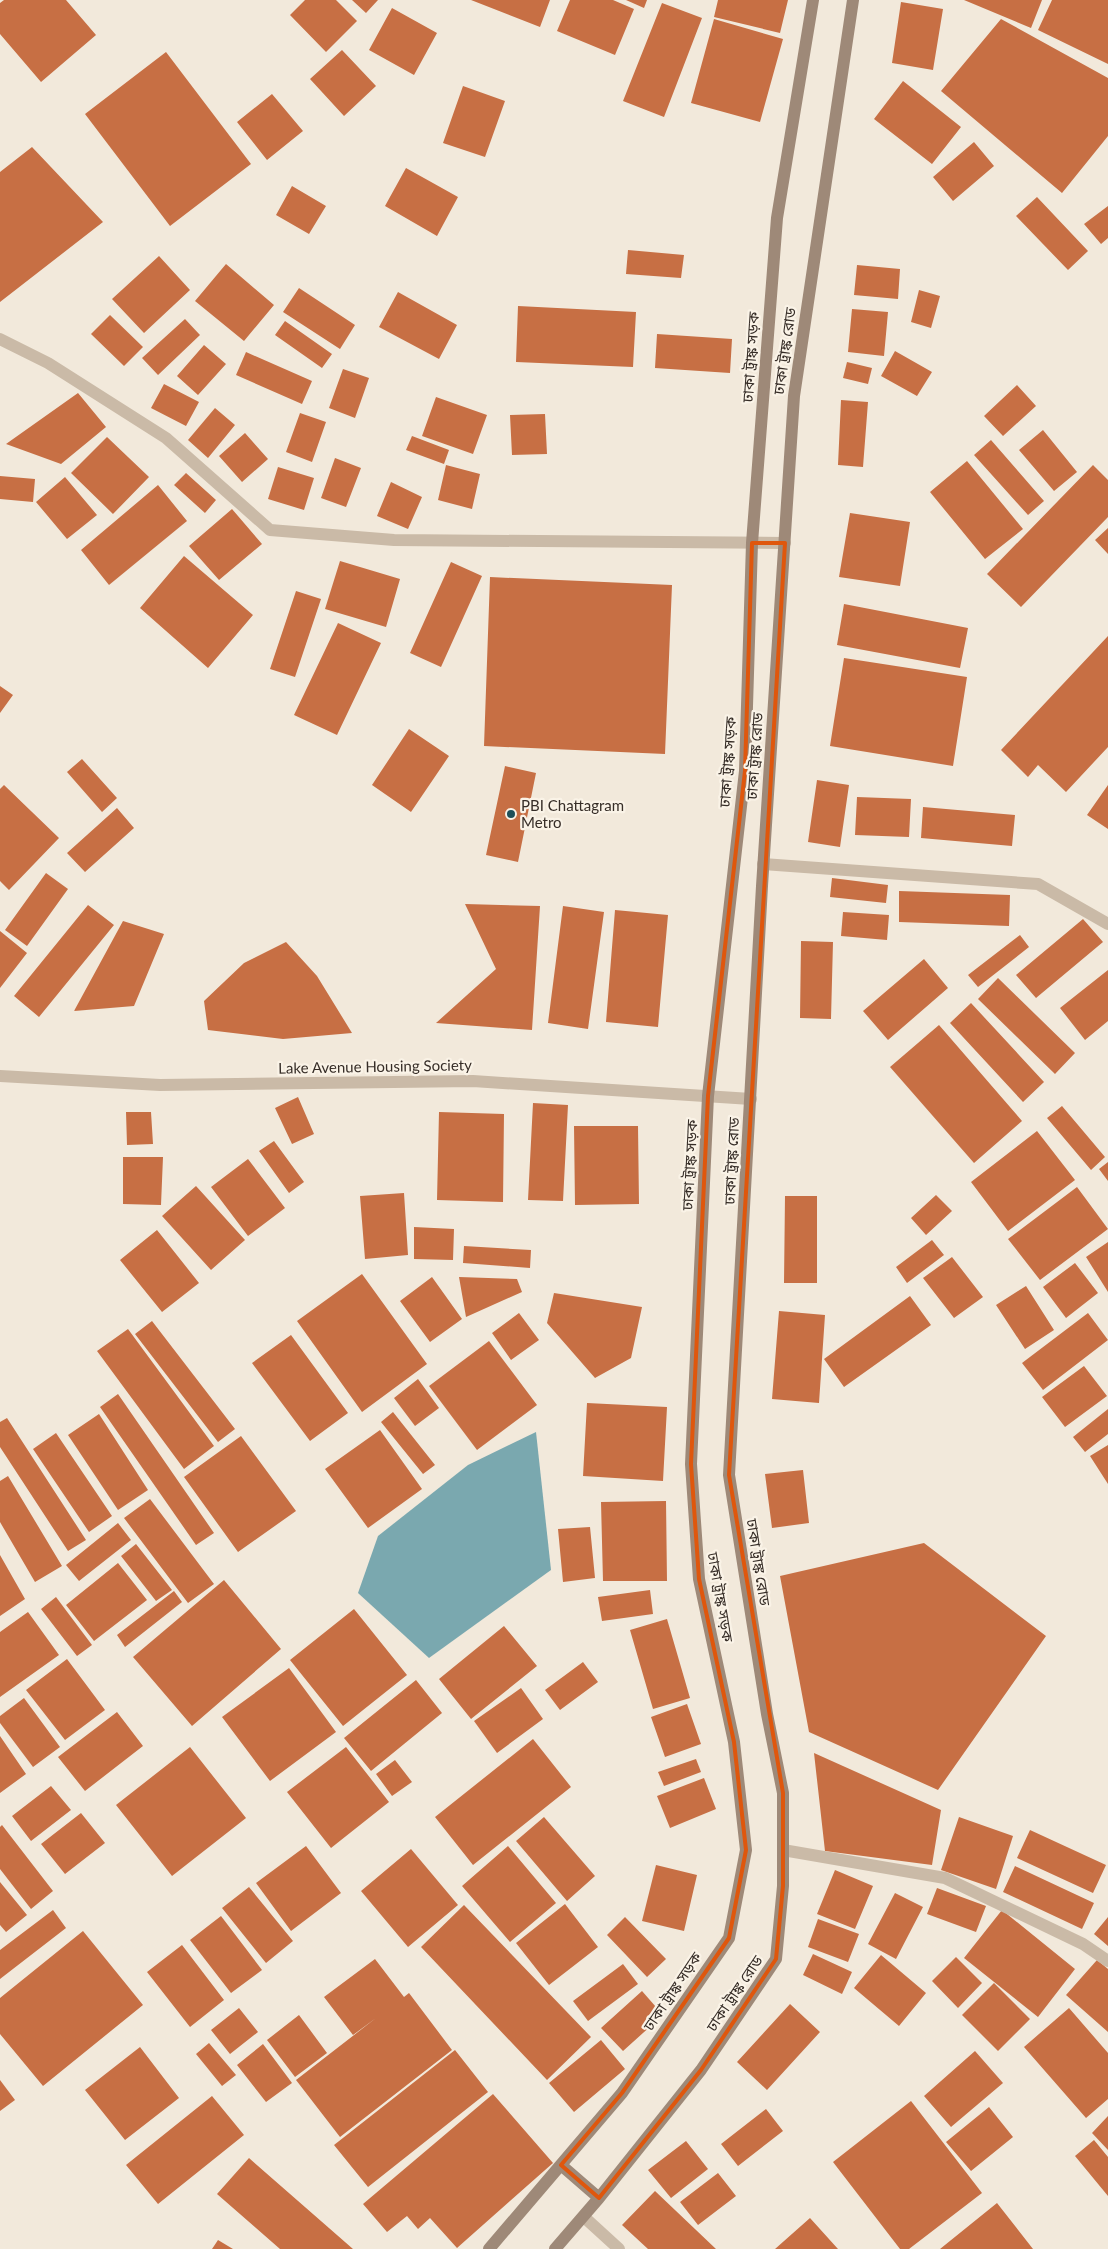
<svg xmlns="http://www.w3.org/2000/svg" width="1108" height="2249" font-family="Lato,'Noto Sans Bengali',sans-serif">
	<rect width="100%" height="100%" fill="#f2e9db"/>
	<path fill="#7aa8af" d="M 536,1432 L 551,1570 L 429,1658 L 358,1593 L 378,1536 L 468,1465 Z"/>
	<path fill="#c76f44" d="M 4,0 L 66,0 L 96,35 L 41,82 L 0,34 L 0,3 Z
		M 305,0 L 336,0 L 357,21 L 326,52 L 290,15 Z
		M 352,0 L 378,0 L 366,13 Z
		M 471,0 L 550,0 L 540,27 Z
		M 570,0 L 613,0 L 634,9 L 615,55 L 557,31 Z
		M 626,0 L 647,0 L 644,8 Z
		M 718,0 L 788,0 L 780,33 L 714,17 Z
		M 964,0 L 1042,0 L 1031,28 Z
		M 1052,0 L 1108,0 L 1108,64 L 1038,30 Z
		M 901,2 L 943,9 L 933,70 L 892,63 Z
		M 662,3 L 702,18 L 664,117 L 623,101 Z
		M 392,8 L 437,33 L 414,75 L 369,50 Z
		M 714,19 L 783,39 L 760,122 L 691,103 Z
		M 1001,19 L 1108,78 L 1108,136 L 1062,193 L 941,91 Z
		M 342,50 L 376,86 L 344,116 L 310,79 Z
		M 166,52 L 251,164 L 170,226 L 85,114 Z
		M 903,81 L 961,127 L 932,164 L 874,119 Z
		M 463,86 L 505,101 L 485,157 L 443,143 Z
		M 272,94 L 303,131 L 267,160 L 237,122 Z
		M 974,142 L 994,166 L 953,201 L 933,177 Z
		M 32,147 L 103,222 L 0,302 L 0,172 Z
		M 406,168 L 458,197 L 437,236 L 385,206 Z
		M 292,186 L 326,206 L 309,234 L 276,215 Z
		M 1037,197 L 1088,251 L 1068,270 L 1016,216 Z
		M 1108,206 L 1108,238 L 1101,244 L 1084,224 Z
		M 628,250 L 684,255 L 681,278 L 626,274 Z
		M 159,256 L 190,290 L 144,333 L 112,299 Z
		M 226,264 L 274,305 L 244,341 L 195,301 Z
		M 857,265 L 900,269 L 898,299 L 854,295 Z
		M 299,288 L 355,325 L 340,349 L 283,312 Z
		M 919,290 L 940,296 L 931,328 L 911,322 Z
		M 398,292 L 457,325 L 439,359 L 379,327 Z
		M 518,306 L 636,312 L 633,367 L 516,362 Z
		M 852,309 L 888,312 L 884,356 L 848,352 Z
		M 110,315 L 143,347 L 124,366 L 91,334 Z
		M 185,319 L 200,335 L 158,375 L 142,358 Z
		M 285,321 L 332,354 L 322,368 L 275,335 Z
		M 657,334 L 732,339 L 730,373 L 655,368 Z
		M 204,345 L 226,364 L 198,395 L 177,376 Z
		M 895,351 L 932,372 L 917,396 L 881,376 Z
		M 246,352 L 312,381 L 302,404 L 236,375 Z
		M 847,362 L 872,368 L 868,384 L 843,378 Z
		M 343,369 L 369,378 L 355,418 L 329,408 Z
		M 164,384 L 199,402 L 186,426 L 151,408 Z
		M 1017,385 L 1036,406 L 1003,436 L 984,416 Z
		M 78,393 L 106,427 L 61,464 L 6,444 Z
		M 436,397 L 487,415 L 473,454 L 422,436 Z
		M 841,400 L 868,402 L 863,467 L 838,465 Z
		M 215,408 L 235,425 L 208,458 L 188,440 Z
		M 300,413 L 326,422 L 312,462 L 286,452 Z
		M 545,414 L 547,454 L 512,455 L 510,415 Z
		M 1043,430 L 1077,472 L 1054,491 L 1019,450 Z
		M 245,433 L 268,459 L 242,482 L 219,456 Z
		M 412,436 L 449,450 L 444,464 L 406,450 Z
		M 107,437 L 149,477 L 113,514 L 71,473 Z
		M 991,440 L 1044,501 L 1028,515 L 974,455 Z
		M 335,458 L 361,468 L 346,507 L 321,498 Z
		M 967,461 L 1023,529 L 985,559 L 930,492 Z
		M 446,465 L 480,474 L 472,509 L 438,500 Z
		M 1093,465 L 1108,480 L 1108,517 L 1021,607 L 987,574 Z
		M 278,467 L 314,478 L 304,510 L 268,499 Z
		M 186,473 L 216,500 L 205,513 L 174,485 Z
		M 0,476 L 35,479 L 33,502 L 0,499 Z
		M 65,477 L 97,515 L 67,539 L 36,502 Z
		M 391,482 L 422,497 L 408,529 L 377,516 Z
		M 158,485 L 187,521 L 109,585 L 81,550 Z
		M 232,509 L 262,544 L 219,580 L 189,546 Z
		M 850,513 L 910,522 L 900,586 L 839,577 Z
		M 1108,528 L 1108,554 L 1095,540 Z
		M 184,556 L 253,615 L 208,668 L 140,608 Z
		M 340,561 L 400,579 L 386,627 L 325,609 Z
		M 451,562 L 482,576 L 441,667 L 410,653 Z
		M 490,577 L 672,585 L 665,754 L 484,746 Z
		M 296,591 L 321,599 L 295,677 L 270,669 Z
		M 844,604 L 968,628 L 960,668 L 837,645 Z
		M 338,623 L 381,643 L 337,735 L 294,715 Z
		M 1108,636 L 1108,747 L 1066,792 L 1038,765 L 1028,777 L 1001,750 Z
		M 844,658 L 967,677 L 953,766 L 830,746 Z
		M 0,686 L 13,695 L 0,713 Z
		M 409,729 L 449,756 L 411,812 L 372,785 Z
		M 82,759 L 117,798 L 102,812 L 67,772 Z
		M 505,766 L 536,773 L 518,862 L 486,855 Z
		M 817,780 L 849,785 L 840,847 L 808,842 Z
		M 4,785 L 59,838 L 9,890 L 0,881 L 0,789 Z
		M 1108,785 L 1108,829 L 1087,815 Z
		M 857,797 L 911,799 L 909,837 L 855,835 Z
		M 923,807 L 1015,815 L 1012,846 L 921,838 Z
		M 117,808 L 134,828 L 85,872 L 67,853 Z
		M 46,873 L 68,889 L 27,946 L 5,930 Z
		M 832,878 L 888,885 L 886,903 L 830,897 Z
		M 899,891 L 1010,895 L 1009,926 L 899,922 Z
		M 465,904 L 540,906 L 532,1030 L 436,1023 L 496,969 Z
		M 88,905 L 114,925 L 39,1017 L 14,996 Z
		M 563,906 L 604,912 L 588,1029 L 548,1023 Z
		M 615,910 L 668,915 L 658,1027 L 606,1022 Z
		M 843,912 L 889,915 L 887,940 L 841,936 Z
		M 1083,919 L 1103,942 L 1036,998 L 1016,975 Z
		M 123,921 L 164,934 L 134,1006 L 74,1011 Z
		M 0,931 L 27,953 L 0,988 Z
		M 1020,935 L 1029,947 L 978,987 L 968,975 Z
		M 801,941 L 833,942 L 831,1019 L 800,1018 Z
		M 286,942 L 317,976 L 352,1033 L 283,1039 L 208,1030 L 204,1001 L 244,963 Z
		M 924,959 L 948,988 L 888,1040 L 863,1011 Z
		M 1108,970 L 1108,1021 L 1085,1040 L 1060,1008 Z
		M 998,978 L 1075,1053 L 1055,1074 L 978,999 Z
		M 971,1003 L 1044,1082 L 1023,1102 L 950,1023 Z
		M 939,1025 L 1022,1121 L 974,1163 L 890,1067 Z
		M 298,1097 L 314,1134 L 292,1144 L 275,1108 Z
		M 533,1103 L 568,1105 L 563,1201 L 528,1200 Z
		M 1062,1106 L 1105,1157 L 1091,1170 L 1047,1118 Z
		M 126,1112 L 151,1112 L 153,1144 L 127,1145 Z
		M 439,1112 L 504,1114 L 503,1202 L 437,1200 Z
		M 574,1126 L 638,1126 L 639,1204 L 575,1205 Z
		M 1037,1131 L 1075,1180 L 1008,1231 L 971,1182 Z
		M 274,1141 L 304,1182 L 289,1193 L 259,1151 Z
		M 123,1157 L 163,1157 L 161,1205 L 123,1204 Z
		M 248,1159 L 285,1208 L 248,1236 L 211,1187 Z
		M 1108,1162 L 1108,1181 L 1099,1169 Z
		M 196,1186 L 245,1240 L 211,1270 L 162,1216 Z
		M 1077,1187 L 1108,1229 L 1040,1280 L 1008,1239 Z
		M 404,1193 L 408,1255 L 365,1259 L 360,1196 Z
		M 936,1195 L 952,1211 L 926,1235 L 911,1218 Z
		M 785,1196 L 817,1196 L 817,1283 L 784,1283 Z
		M 414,1227 L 454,1229 L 453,1260 L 414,1259 Z
		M 157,1230 L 199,1283 L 162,1312 L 120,1260 Z
		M 932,1240 L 944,1255 L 907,1283 L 896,1267 Z
		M 1108,1242 L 1108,1292 L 1086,1257 Z
		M 464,1246 L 531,1250 L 530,1268 L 463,1263 Z
		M 952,1257 L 983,1297 L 954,1318 L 923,1278 Z
		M 1075,1263 L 1098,1293 L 1066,1318 L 1043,1287 Z
		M 362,1274 L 427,1364 L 362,1412 L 297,1321 Z
		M 432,1277 L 462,1319 L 430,1342 L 400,1301 Z
		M 459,1277 L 517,1279 L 522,1292 L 466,1317 Z
		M 1026,1286 L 1054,1330 L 1025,1349 L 996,1305 Z
		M 554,1293 L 642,1307 L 631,1358 L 595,1378 L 547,1323 Z
		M 910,1296 L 931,1325 L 844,1387 L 824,1359 Z
		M 779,1311 L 825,1315 L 819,1403 L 772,1399 Z
		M 519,1313 L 539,1340 L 511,1360 L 492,1333 Z
		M 1088,1313 L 1108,1340 L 1043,1390 L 1022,1363 Z
		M 152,1321 L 235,1429 L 218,1442 L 135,1334 Z
		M 128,1329 L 214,1446 L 184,1469 L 97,1351 Z
		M 291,1335 L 348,1413 L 310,1441 L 252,1363 Z
		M 489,1341 L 537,1405 L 477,1450 L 429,1386 Z
		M 1084,1366 L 1107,1396 L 1065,1427 L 1042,1397 Z
		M 418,1379 L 439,1408 L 415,1426 L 394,1398 Z
		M 118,1394 L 214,1533 L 196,1545 L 100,1407 Z
		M 587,1403 L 667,1407 L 663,1481 L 583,1476 Z
		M 1108,1409 L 1108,1434 L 1085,1452 L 1073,1437 Z
		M 393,1412 L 435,1465 L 423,1474 L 381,1422 Z
		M 99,1414 L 148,1490 L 118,1510 L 68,1435 Z
		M 7,1418 L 86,1540 L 68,1551 L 0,1447 L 0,1422 Z
		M 380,1430 L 422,1489 L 368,1528 L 325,1469 Z
		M 56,1433 L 112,1516 L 89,1532 L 33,1449 Z
		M 241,1436 L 296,1511 L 238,1552 L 184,1477 Z
		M 1108,1445 L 1108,1484 L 1090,1456 Z
		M 803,1470 L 809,1523 L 772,1528 L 765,1474 Z
		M 8,1476 L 62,1566 L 35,1582 L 0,1522 L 0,1481 Z
		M 150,1499 L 214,1584 L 188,1603 L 124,1518 Z
		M 666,1501 L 667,1581 L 603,1581 L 601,1502 Z
		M 118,1523 L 131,1540 L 79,1581 L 66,1565 Z
		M 590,1527 L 595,1578 L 563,1582 L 558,1529 Z
		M 924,1543 L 1046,1636 L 938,1790 L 809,1732 L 780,1576 Z
		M 136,1544 L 172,1590 L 156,1601 L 121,1556 Z
		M 0,1555 L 25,1599 L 0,1616 Z
		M 118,1563 L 147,1600 L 94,1641 L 66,1605 Z
		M 224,1580 L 281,1649 L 192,1726 L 133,1657 Z
		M 650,1590 L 653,1614 L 602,1621 L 598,1597 Z
		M 174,1591 L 182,1602 L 125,1647 L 117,1635 Z
		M 56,1597 L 92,1645 L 77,1656 L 41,1609 Z
		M 354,1609 L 407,1675 L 343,1726 L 290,1660 Z
		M 28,1612 L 59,1655 L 0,1697 L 0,1632 Z
		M 667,1619 L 690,1698 L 653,1709 L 630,1630 Z
		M 504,1626 L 537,1666 L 471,1719 L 439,1679 Z
		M 67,1659 L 105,1710 L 65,1740 L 26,1690 Z
		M 583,1662 L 598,1682 L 560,1710 L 545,1690 Z
		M 289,1668 L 336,1732 L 270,1781 L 222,1717 Z
		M 416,1680 L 442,1713 L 371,1771 L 344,1738 Z
		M 521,1688 L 543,1719 L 497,1753 L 474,1721 Z
		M 24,1698 L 60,1747 L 33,1767 L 0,1723 L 0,1716 Z
		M 687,1704 L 701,1744 L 665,1757 L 651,1717 Z
		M 117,1712 L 143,1746 L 85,1791 L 58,1757 Z
		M 0,1736 L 26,1774 L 0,1793 Z
		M 533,1739 L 571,1787 L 473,1865 L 435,1817 Z
		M 190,1747 L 246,1818 L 172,1876 L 116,1805 Z
		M 346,1747 L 389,1802 L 331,1848 L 287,1792 Z
		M 814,1753 L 941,1810 L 932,1865 L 825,1851 Z
		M 696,1759 L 701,1772 L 664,1786 L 658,1772 Z
		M 395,1760 L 412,1782 L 392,1796 L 376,1774 Z
		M 704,1778 L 716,1809 L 670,1828 L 657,1796 Z
		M 51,1786 L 71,1810 L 31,1841 L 12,1816 Z
		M 81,1813 L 105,1843 L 65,1874 L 41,1844 Z
		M 544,1817 L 595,1876 L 567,1901 L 516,1841 Z
		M 959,1817 L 1013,1836 L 996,1889 L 941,1870 Z
		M 2,1825 L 53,1891 L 31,1909 L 0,1869 L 0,1827 Z
		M 1030,1830 L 1106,1865 L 1093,1893 L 1017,1858 Z
		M 306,1846 L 341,1893 L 291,1931 L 256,1883 Z
		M 508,1846 L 556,1903 L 510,1942 L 462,1886 Z
		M 411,1849 L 458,1905 L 408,1947 L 361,1891 Z
		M 656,1865 L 697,1875 L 684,1931 L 642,1921 Z
		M 1015,1866 L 1094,1903 L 1082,1929 L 1003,1892 Z
		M 835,1870 L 873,1886 L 855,1929 L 817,1914 Z
		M 0,1882 L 27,1915 L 6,1932 L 0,1925 Z
		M 249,1887 L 293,1941 L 266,1963 L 222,1908 Z
		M 937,1888 L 986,1906 L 976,1932 L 927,1914 Z
		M 895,1893 L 923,1907 L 896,1959 L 868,1944 Z
		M 565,1904 L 598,1947 L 549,1985 L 516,1943 Z
		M 464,1905 L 591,2037 L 547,2080 L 421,1947 Z
		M 53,1910 L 66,1928 L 0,1979 L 0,1950 Z
		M 1002,1910 L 1075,1969 L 1038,2017 L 964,1958 Z
		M 221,1916 L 262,1970 L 231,1993 L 190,1940 Z
		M 625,1917 L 666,1959 L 647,1977 L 607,1935 Z
		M 1108,1917 L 1108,1946 L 1094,1934 Z
		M 818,1919 L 859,1934 L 848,1962 L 808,1947 Z
		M 83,1931 L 143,2005 L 43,2086 L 0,2034 L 0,1998 Z
		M 182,1945 L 224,2000 L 190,2027 L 147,1972 Z
		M 813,1954 L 852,1972 L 842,1994 L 803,1975 Z
		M 881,1955 L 926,1993 L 899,2026 L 854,1988 Z
		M 956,1957 L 982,1983 L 958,2008 L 932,1981 Z
		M 375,1959 L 404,1997 L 409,1993 L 452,2050 L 340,2137 L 296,2080 L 376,2018 L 353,2035 L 324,1997 Z
		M 1097,1960 L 1108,1969 L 1108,2032 L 1066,1995 Z
		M 623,1964 L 638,1984 L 588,2021 L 573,2001 Z
		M 994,1983 L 1030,2019 L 998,2051 L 962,2015 Z
		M 642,1991 L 663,2015 L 623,2051 L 601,2028 Z
		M 790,2004 L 820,2032 L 767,2090 L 737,2062 Z
		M 239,2008 L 258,2032 L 230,2054 L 211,2030 Z
		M 1069,2008 L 1108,2053 L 1108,2099 L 1086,2118 L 1024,2047 Z
		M 299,2015 L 327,2053 L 295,2077 L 267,2040 Z
		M 601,2040 L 625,2069 L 574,2112 L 549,2083 Z
		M 209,2043 L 236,2075 L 222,2086 L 196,2054 Z
		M 263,2044 L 292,2083 L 266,2102 L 237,2065 Z
		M 140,2047 L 179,2098 L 125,2140 L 85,2090 Z
		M 455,2050 L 488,2092 L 368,2187 L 334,2145 Z
		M 975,2051 L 1003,2083 L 951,2127 L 924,2096 Z
		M 0,2080 L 15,2100 L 0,2111 Z
		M 493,2094 L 553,2163 L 457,2248 L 430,2218 L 418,2229 L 407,2216 L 387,2232 L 363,2204 Z
		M 212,2096 L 244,2135 L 158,2204 L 126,2165 Z
		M 911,2101 L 982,2193 L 909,2249 L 900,2249 L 833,2162 Z
		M 989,2107 L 1013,2137 L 971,2171 L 946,2142 Z
		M 766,2109 L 783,2131 L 738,2166 L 721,2144 Z
		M 1108,2116 L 1108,2150 L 1092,2133 Z
		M 1094,2140 L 1108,2157 L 1108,2196 L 1075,2156 Z
		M 686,2141 L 708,2169 L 671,2198 L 648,2170 Z
		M 249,2158 L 353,2249 L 280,2249 L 217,2194 Z
		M 718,2173 L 736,2196 L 698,2225 L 680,2202 Z
		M 655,2191 L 716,2249 L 648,2249 L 622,2225 Z
		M 997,2203 L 1033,2249 L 940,2249 Z
		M 810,2218 L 838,2249 L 775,2249 Z
		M 218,2240 L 233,2249 L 212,2249 Z"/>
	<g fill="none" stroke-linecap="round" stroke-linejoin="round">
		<path stroke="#cabaa7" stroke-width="12" d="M 0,339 L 48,363 L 166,438 L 270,530 L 394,540 L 785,543
			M 763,864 L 1038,884 L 1108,924
			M 0,1076 L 160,1085 L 473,1081 L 751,1099
			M 783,1850 L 945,1878 L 1083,1944 L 1108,1961
			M 584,2217 L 619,2249"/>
		<path stroke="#9e8978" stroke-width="12" d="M 561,2165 L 599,2198
			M 489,2249 L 622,2093 L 729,1938 L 746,1850 L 734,1742 L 699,1579 L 691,1464 L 708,1096 L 745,771 L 752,543 L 777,218 L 813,0
			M 555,2249 L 599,2198 L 701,2070 L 776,1959 L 783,1886 L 783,1793 L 767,1714 L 729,1475 L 762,886 L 794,396 L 853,0"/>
	</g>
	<path fill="none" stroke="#df570d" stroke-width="4" stroke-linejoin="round" d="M 752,543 L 785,543 L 729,1475 L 783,1793 L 783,1886 L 776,1959 L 701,2070 L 599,2198 L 561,2165 L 622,2093 L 729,1938 L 746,1850 L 734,1742 L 699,1579 L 691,1464 L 708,1096 L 745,771 Z"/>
	<circle fill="#1d4f58" stroke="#faf3e7" stroke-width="2" cx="511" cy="814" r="5"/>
	<g text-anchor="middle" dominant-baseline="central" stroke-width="4.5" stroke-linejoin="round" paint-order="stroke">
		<g font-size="15" fill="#362d27" stroke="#faf3e7">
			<text transform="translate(784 351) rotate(-82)">ঢাকা ট্রাঙ্ক রোড</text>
			<text transform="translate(750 357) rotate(-86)">ঢাকা ট্রাঙ্ক সড়ক</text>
			<text transform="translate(754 756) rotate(-86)">ঢাকা ট্রাঙ্ক রোড</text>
			<text transform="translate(727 762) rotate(-86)">ঢাকা ট্রাঙ্ক সড়ক</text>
			<text transform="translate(375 1066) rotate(-1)">Lake Avenue Housing Society</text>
			<text transform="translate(731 1161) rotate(-87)">ঢাকা ট্রাঙ্ক রোড</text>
			<text transform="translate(689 1165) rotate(-87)">ঢাকা ট্রাঙ্ক সড়ক</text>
			<text transform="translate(759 1562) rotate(81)">ঢাকা ট্রাঙ্ক রোড</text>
			<text transform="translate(721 1597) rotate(80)">ঢাকা ট্রাঙ্ক সড়ক</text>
			<text transform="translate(672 1991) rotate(-56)">ঢাকা ট্রাঙ্ক সড়ক</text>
			<text transform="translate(734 1993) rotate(-56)">ঢাকা ট্রাঙ্ক রোড</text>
		</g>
		<g font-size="15" fill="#362d27" stroke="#faf3e7" text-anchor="start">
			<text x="521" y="805">PBI Chattagram<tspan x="521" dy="17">Metro</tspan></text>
		</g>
	</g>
</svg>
